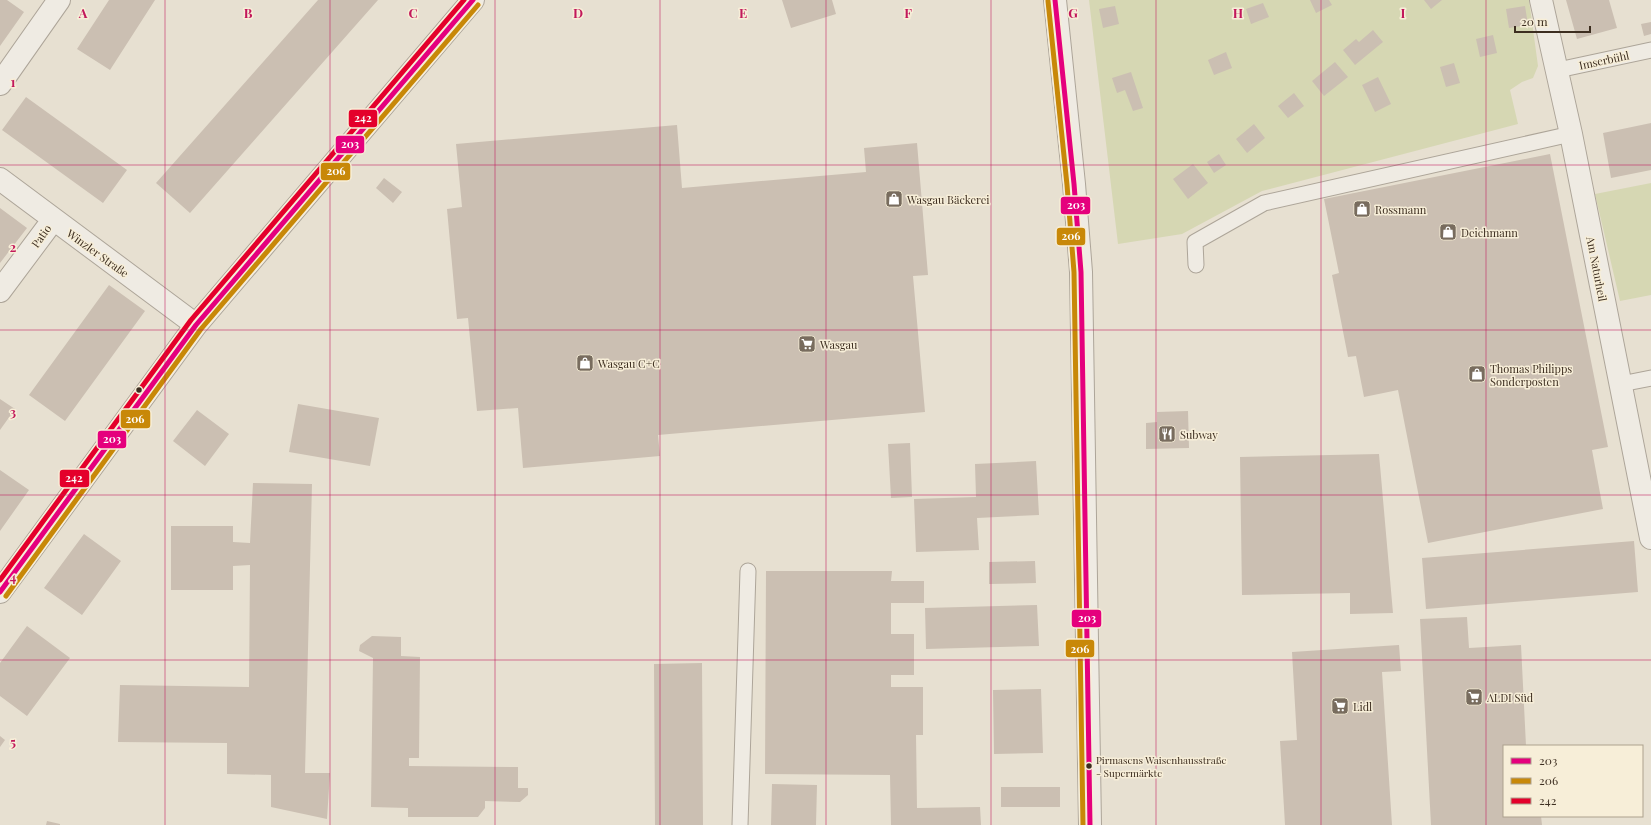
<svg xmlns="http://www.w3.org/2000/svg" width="1651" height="825" font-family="'Playfair Display',serif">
	<rect width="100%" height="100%" fill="#e7e0d1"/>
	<path fill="#d6d7b3" d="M 1089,0 L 1529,0 L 1538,66 L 1533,78 L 1522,82 L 1510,90 L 1518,124 L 1262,191 L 1182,234 L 1118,244 Z
		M 1651,183 L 1651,295 L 1620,301 L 1595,194 Z"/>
	<path fill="#cbbfb2" d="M 0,0 L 7,0 L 24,12 L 0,46 Z
		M 109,0 L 155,0 L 110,70 L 77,49 Z
		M 318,0 L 378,0 L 190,213 L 156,183 Z
		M 782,0 L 832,0 L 836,14 L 791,28 Z
		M 1310,0 L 1329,0 L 1332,5 L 1316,13 Z
		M 1424,0 L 1442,0 L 1431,9 Z
		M 1566,0 L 1609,0 L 1617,28 L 1577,39 Z
		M 1263,3 L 1269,17 L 1251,24 L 1246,9 Z
		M 1115,6 L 1119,24 L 1103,28 L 1099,9 Z
		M 1525,6 L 1528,25 L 1509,28 L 1506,9 Z
		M 1651,22 L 1651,34 L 1644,36 L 1641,24 Z
		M 1373,30 L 1383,42 L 1355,65 L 1343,50 L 1356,39 L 1359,42 Z
		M 1493,35 L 1497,53 L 1480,57 L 1476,39 Z
		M 1226,52 L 1232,68 L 1214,75 L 1208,60 Z
		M 1335,62 L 1348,77 L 1324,96 L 1312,81 Z
		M 1454,63 L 1460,83 L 1446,87 L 1440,67 Z
		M 1131,72 L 1143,108 L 1133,111 L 1125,90 L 1117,93 L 1112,78 Z
		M 1378,77 L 1391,104 L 1375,112 L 1362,85 Z
		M 1294,93 L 1304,106 L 1288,118 L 1278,106 Z
		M 26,97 L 127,170 L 103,203 L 2,130 Z
		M 1651,123 L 1651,170 L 1611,178 L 1603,133 Z
		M 1254,124 L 1265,138 L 1247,153 L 1236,139 Z
		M 677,125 L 682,188 L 866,172 L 864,148 L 917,143 L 928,275 L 913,276 L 925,412 L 658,435 L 660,456 L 523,468 L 518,408 L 477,411 L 468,318 L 457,319 L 447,209 L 462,207 L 456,144 Z
		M 1219,154 L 1226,165 L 1214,173 L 1207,162 Z
		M 1550,154 L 1608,447 L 1592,450 L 1603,509 L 1428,543 L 1398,390 L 1364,397 L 1356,356 L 1348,357 L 1332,275 L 1339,273 L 1324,199 Z
		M 1193,164 L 1208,183 L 1188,199 L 1173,179 Z
		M 384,178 L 402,192 L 393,203 L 376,188 Z
		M 0,208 L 27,228 L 0,263 Z
		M 109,285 L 145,311 L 65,421 L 29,395 Z
		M 0,399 L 15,409 L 0,430 Z
		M 298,404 L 379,418 L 370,466 L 289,452 Z
		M 197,410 L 229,434 L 205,466 L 173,441 Z
		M 1188,411 L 1189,448 L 1146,449 L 1146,423 L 1157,422 L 1157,412 Z
		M 910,443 L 912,497 L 891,498 L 888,444 Z
		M 1379,454 L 1393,613 L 1350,614 L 1350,593 L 1242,595 L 1240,457 Z
		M 1036,461 L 1039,515 L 977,518 L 979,550 L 916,552 L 914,499 L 976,497 L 975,464 Z
		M 0,470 L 29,490 L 0,531 Z
		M 253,483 L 312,484 L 305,773 L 330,773 L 327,819 L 271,807 L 271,775 L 227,774 L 227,743 L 118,742 L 120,685 L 249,687 L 250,565 L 233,566 L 233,590 L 171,590 L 171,526 L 233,526 L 233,542 L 250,543 Z
		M 84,534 L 121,561 L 82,615 L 44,588 Z
		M 1634,541 L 1638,592 L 1426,609 L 1422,558 Z
		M 1035,561 L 1036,583 L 989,584 L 989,562 Z
		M 766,571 L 892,571 L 891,581 L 924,581 L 924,603 L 891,603 L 891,634 L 914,634 L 914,675 L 891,675 L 891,687 L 923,687 L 923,735 L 916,735 L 917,808 L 980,807 L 981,825 L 891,825 L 890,775 L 765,774 Z
		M 1037,605 L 1039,646 L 926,649 L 925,608 Z
		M 1467,617 L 1469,648 L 1521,645 L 1526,746 L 1504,746 L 1504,816 L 1541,816 L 1542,825 L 1431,825 L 1420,619 Z
		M 27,626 L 70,658 L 27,716 L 0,696 L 0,663 Z
		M 372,636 L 401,637 L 401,656 L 420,657 L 419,758 L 409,758 L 409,766 L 518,767 L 518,788 L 528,788 L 528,795 L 520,802 L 485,801 L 485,808 L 478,817 L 408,817 L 408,808 L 371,807 L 373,658 L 359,651 L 360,645 Z
		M 1399,645 L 1401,671 L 1382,672 L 1392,825 L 1285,825 L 1280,741 L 1297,740 L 1292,652 Z
		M 702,663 L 703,825 L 655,825 L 654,664 Z
		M 1041,689 L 1043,753 L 994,754 L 993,690 Z
		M 0,736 L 5,740 L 0,747 Z
		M 772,784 L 817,785 L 816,825 L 771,825 Z
		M 1001,787 L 1060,787 L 1060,807 L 1001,807 Z
		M 47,821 L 60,824 L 60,825 L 46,825 Z"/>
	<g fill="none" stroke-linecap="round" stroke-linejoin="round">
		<defs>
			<path id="service" d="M 1558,70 L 1651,50
				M 1196,265 L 1195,242 L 1264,203 L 1571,134
				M 1621,384 L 1651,378
				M 740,825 L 748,571"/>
			<path id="minor" d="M 1541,0 L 1571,134 L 1651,538
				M 0,84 L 59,0
				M 0,179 L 196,325
				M 0,291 L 53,220
				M 0,592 L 196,325 L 473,0"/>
			<path id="tertiary" d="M 1055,0 L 1074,184 L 1081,272 L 1090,825"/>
		</defs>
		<use href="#service" stroke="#ada599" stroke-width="17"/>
		<use href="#minor" stroke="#ada599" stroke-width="24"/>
		<use href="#tertiary" stroke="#ada599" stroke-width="24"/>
		<use href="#service" stroke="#efebe3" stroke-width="15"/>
		<use href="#minor" stroke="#efebe3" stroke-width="22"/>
		<use href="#tertiary" stroke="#efebe3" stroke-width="22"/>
		<defs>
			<path id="bus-1" d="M 1055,0 L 1074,184 L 1081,272 L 1090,825
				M 0,592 L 196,325 L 473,0"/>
			<path id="bus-2" d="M 1048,1 L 1067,185 L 1074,272 L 1083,825
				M 6,596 L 201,329 L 478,5"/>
			<path id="bus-3" d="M 0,580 L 191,320 L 464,0"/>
		</defs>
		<use href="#bus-1" stroke="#f7eed8" stroke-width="8"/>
		<use href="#bus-2" stroke="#f7eed8" stroke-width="8"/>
		<use href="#bus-3" stroke="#f7eed8" stroke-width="8"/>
		<use href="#bus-1" stroke="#e5007d" stroke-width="5"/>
		<use href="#bus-2" stroke="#c88808" stroke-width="5"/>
		<use href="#bus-3" stroke="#e4002b" stroke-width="5"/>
	</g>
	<path fill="none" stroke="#c2185b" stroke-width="1" stroke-opacity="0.55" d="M 165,0 L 165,825M 330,0 L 330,825M 495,0 L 495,825M 660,0 L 660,825M 826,0 L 826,825M 991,0 L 991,825M 1156,0 L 1156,825M 1321,0 L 1321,825M 1486,0 L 1486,825M 0,165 L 1651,165M 0,330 L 1651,330M 0,495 L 1651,495M 0,660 L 1651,660"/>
	<defs>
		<symbol id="shop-square" viewBox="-11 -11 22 22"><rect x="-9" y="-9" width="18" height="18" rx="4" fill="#786c5e" stroke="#f7eed8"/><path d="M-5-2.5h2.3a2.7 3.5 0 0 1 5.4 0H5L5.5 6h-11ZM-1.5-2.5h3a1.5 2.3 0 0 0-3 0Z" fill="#fff"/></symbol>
		<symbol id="supermarket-square" viewBox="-11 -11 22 22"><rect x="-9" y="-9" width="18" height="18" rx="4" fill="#786c5e" stroke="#f7eed8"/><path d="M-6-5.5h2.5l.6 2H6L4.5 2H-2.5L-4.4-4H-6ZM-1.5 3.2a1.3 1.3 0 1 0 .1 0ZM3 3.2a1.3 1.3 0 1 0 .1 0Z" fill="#fff"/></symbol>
		<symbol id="restaurant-square" viewBox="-11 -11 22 22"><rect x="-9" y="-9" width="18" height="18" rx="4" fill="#786c5e" stroke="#f7eed8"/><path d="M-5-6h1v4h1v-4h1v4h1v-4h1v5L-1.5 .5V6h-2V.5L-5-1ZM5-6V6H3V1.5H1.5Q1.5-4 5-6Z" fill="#fff"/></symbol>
	</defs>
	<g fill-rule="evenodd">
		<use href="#shop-square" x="884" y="189" width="20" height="20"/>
		<use href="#shop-square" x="1352" y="199" width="20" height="20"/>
		<use href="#shop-square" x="1438" y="222" width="20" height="20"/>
		<use href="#supermarket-square" x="797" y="334" width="20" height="20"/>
		<use href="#shop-square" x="575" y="353" width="20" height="20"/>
		<use href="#shop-square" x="1467" y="364" width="20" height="20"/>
		<use href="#restaurant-square" x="1157" y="424" width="20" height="20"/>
		<use href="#supermarket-square" x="1464" y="687" width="20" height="20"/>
		<use href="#supermarket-square" x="1330" y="696" width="20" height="20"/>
	</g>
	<g fill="#3d2e20" stroke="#f7eed8" stroke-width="1.5">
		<circle cx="139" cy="390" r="3.5"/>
		<circle cx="1089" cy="766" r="3.5"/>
	</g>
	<g text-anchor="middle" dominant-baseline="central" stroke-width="3" stroke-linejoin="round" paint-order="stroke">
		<g font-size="10" fill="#3d2e20" stroke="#f7eed8" text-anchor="start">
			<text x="1096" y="760">Pirmasens Waisenhausstraße<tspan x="1096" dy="13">- Supermärkte</tspan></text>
		</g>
		<g font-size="11" fill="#3d2e20" stroke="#f7eed8">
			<text transform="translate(1604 60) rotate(-12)">Imserbühl</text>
			<text transform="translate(41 236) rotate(-55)">Patio</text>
			<text transform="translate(98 253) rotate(36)">Winzler Straße</text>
			<text transform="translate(1597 269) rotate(79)">Am Naturheil</text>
		</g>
		<g font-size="11" fill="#3d2e20" stroke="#f7eed8" text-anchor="start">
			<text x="907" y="199">Wasgau Bäckerei</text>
			<text x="1375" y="209">Rossmann</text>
			<text x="1461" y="232">Deichmann</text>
			<text x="820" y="344">Wasgau</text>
			<text x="598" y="363">Wasgau C+C</text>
			<text x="1490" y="368">Thomas Philipps<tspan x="1490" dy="13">Sonderposten</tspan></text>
			<text x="1180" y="434">Subway</text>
			<text x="1487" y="697">ALDI Süd</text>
			<text x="1353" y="706">Lidl</text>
		</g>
	</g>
	<g font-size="13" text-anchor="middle" font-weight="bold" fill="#c2185b" stroke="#f7eed8" stroke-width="3" stroke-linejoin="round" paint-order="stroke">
		<text x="83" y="18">A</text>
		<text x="248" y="18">B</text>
		<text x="413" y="18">C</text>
		<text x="578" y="18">D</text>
		<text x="743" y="18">E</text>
		<text x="908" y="18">F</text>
		<text x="1073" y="18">G</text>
		<text x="1238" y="18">H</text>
		<text x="1403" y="18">I</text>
		<text x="13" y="87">1</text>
		<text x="13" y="252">2</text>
		<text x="13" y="417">3</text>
		<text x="13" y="582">4</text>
		<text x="13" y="747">5</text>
	</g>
	<g stroke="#f7eed8" stroke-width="1.5">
		<rect x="348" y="109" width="30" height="19" rx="4" fill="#e4002b"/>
		<rect x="335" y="135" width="30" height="19" rx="4" fill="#e5007d"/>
		<rect x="320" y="162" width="31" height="19" rx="4" fill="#c88808"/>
		<rect x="1060" y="196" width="31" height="19" rx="4" fill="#e5007d"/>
		<rect x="1056" y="227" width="30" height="19" rx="4" fill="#c88808"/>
		<rect x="120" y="409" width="31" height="20" rx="4" fill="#c88808"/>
		<rect x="97" y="430" width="30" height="19" rx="4" fill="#e5007d"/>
		<rect x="59" y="469" width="31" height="19" rx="4" fill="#e4002b"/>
		<rect x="1071" y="609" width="31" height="19" rx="4" fill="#e5007d"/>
		<rect x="1065" y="639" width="30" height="19" rx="4" fill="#c88808"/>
	</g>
	<g font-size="11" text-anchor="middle" font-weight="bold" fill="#fff">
		<text x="363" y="122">242</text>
		<text x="350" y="148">203</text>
		<text x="336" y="175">206</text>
		<text x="1076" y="209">203</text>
		<text x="1071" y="240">206</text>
		<text x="135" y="423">206</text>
		<text x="112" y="443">203</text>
		<text x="74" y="482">242</text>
		<text x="1087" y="622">203</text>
		<text x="1080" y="653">206</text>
	</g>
	<rect x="1503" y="745" width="140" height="72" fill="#f7eed8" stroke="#ada18e"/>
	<rect x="1511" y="758" width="20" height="6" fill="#e5007d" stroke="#ada18e"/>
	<text x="1539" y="765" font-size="12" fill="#3d2e20">203</text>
	<rect x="1511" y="778" width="20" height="6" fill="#c88808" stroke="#ada18e"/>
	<text x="1539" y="785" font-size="12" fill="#3d2e20">206</text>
	<rect x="1511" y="798" width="20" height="6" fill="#e4002b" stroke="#ada18e"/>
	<text x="1539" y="805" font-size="12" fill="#3d2e20">242</text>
	<path d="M1515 26v6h75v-6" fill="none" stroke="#3d2e20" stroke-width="2"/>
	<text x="1521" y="26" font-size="12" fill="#3d2e20" stroke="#f7eed8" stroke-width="3" paint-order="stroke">20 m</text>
</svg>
